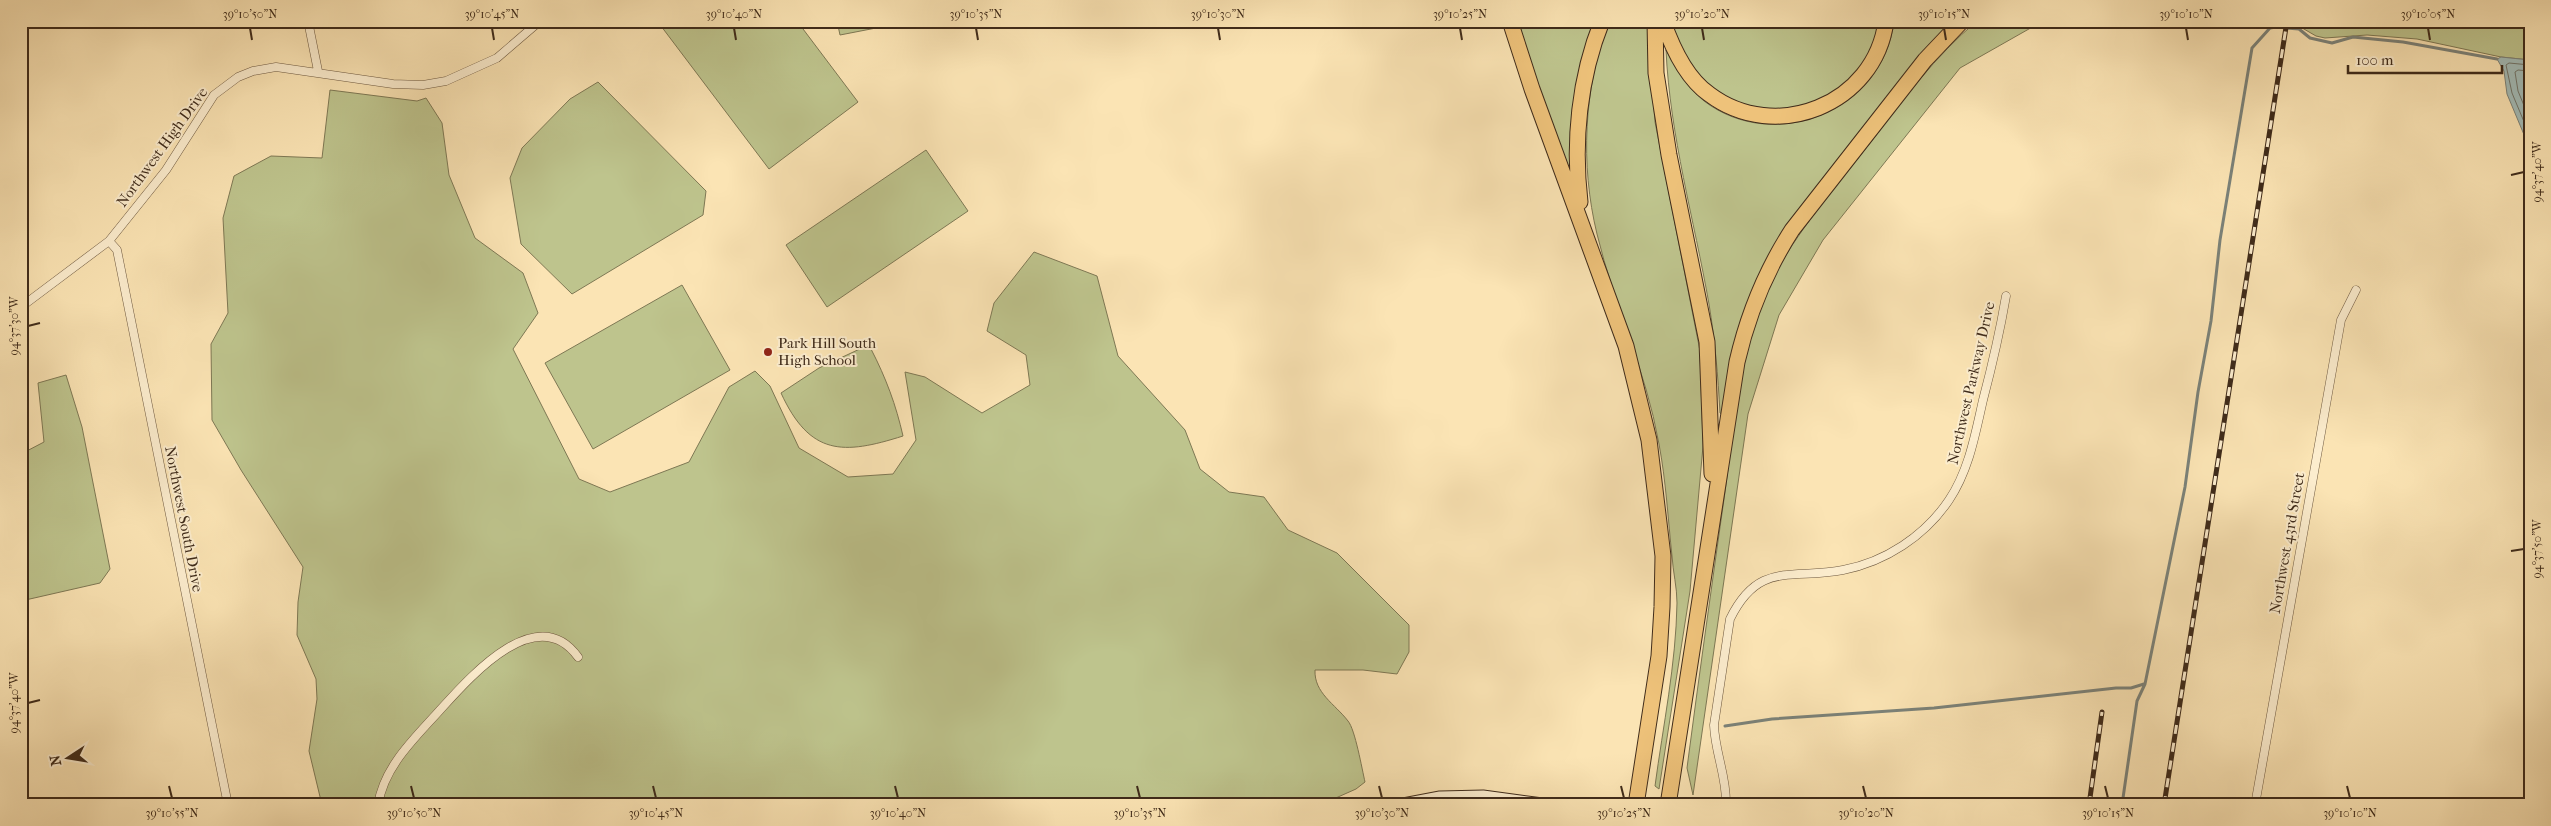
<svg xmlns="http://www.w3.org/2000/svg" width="2551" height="826" font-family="'IM FELL French Canon',serif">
	<rect width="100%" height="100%" fill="#fbe4b4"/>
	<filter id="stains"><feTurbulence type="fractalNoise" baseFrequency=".004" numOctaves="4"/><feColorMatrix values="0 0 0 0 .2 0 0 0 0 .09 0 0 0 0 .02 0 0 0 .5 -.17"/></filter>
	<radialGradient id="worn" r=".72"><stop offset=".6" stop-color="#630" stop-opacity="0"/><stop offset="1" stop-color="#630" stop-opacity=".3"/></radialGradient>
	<path fill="#bec48d" stroke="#7e7854" d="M 667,21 L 797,21 L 858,102 L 769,169 L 661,26 Z
		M 837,21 L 875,21 L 876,28 L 840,35 Z
		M 1515,21 L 1595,21 L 1573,177 L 1569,178 Z
		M 1608,21 L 1647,21 L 1655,122 L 1700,351 L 1703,446 L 1690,591 L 1659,789 L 1655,786 C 1663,726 1676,664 1677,603 C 1677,587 1673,572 1672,556 C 1668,519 1666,481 1659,444 C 1646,370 1614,305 1597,234 C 1580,164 1584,89 1608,21 Z
		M 1671,21 L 1881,21 C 1876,40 1869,58 1857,73 C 1821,118 1753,120 1709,86 C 1689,71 1679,44 1671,21 Z
		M 1894,21 L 1955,21 L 1787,228 L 1723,415 L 1720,413 C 1718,376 1715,340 1709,304 C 1694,219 1670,136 1666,50 C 1677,69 1687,87 1704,101 C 1775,155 1884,110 1894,21 Z
		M 1977,21 L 2043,21 L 1960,68 L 1823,240 L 1779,315 L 1748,414 L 1693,795 L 1687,768 C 1699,676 1712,584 1725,492 C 1734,425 1740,342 1771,281 C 1797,231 1835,188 1870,143 C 1903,100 1935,56 1977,21 Z
		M 2299,21 L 2530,21 L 2530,60 L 2501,57 L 2417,39 L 2367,35 L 2325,38 L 2316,36 L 2297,25 Z
		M 598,82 L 706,191 L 703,215 L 572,294 L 521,244 L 510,178 L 522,148 L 570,99 Z
		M 330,90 L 417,101 L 426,98 L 442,123 L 449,175 L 475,238 L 523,273 L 538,313 L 513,349 L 579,479 L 610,492 L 689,462 L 729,387 L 755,371 L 770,386 L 799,448 L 848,477 L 893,474 L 916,440 L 905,372 L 925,377 L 982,413 L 1030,385 L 1026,355 L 987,331 L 994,303 L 1034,252 L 1097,276 L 1118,356 L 1185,430 L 1200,469 L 1229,492 L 1264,497 L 1288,530 L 1337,553 L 1409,625 L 1409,652 L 1397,674 L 1363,670 L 1315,670 C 1314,693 1335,704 1348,721 C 1355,729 1362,769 1365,782 L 1356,789 L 1320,805 L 322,805 L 309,751 L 317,699 L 316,679 L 297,635 L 298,602 L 303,567 L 241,470 L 212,420 L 211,344 L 228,313 L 223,218 L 234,176 L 271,156 L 322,158 Z
		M 926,150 L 968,211 L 827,307 L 786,245 Z
		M 682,285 L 730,370 L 593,449 L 545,363 Z
		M 864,347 L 871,349 C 886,378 896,405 903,436 C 843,455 810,456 781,393 L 819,368 Z
		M 66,375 L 82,427 L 110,569 L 100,583 L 21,601 L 21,454 L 44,442 L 38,383 Z"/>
	<path fill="#a3bcb8" stroke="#7b8279" d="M 2501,57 L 2530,60 L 2530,149 L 2507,94 L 2504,71 L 2497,59 Z"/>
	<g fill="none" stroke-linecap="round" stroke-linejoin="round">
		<path stroke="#717469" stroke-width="1" d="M 2530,65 L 2509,63 L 2506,65 L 2512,93 L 2530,136
			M 2530,71 L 2518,70 L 2515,72 L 2518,91 L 2530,120"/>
		<path stroke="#7b8279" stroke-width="3" d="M 1725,726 L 1772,719 L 1934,708 L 2116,688 L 2131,688 L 2144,684
			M 2122,805 L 2137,701 L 2145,684 L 2185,487 L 2198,392 L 2211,321 L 2220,240 L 2252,48 L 2270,28 L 2276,27 L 2299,29 L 2310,38 L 2332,43 L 2353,37 L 2403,42 L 2497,59"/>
		<defs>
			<path id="street" d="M 308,21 L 318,71
				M 109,241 L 117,250 L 228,805
				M 21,307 L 109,241 L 166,170 L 214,95 L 238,77 L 253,71 L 276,67 L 393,84 L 423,85 L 446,81 L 497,58 L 540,21
				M 378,805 C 384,766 415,738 440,710 C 470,677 537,600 578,657
				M 1726,805 C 1727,777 1715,753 1714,725 L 1730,619 C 1759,560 1792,580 1843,570 C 1885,562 1925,536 1949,500 C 1969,470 1975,435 1983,400 C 1992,366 2000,331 2006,296
				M 2255,805 L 2341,320 L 2356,290"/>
			<path id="secondary" d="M 1398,805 L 1440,797 L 1483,796 L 1550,805"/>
			<path id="highway" d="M 1510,21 L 1532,89 L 1626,346 L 1649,440 L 1663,556 L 1662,607 L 1659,656 L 1636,805
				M 1655,21 L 1656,73 L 1669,155 L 1707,342 L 1712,474
				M 1663,21 C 1672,47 1686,78 1709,94 C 1775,144 1875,105 1886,21
				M 1580,202 C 1573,142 1579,78 1602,21
				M 1668,805 L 1737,362 C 1748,314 1765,272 1792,230 L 1925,60 L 1962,21"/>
		</defs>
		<use href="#street" stroke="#6e5940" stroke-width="9"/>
		<use href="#secondary" stroke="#3f2b1a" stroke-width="13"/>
		<use href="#highway" stroke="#3f2b1a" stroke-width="17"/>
		<use href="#street" stroke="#fcedce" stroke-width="8"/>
		<use href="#secondary" stroke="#fcedce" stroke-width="11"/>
		<use href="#highway" stroke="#eec27a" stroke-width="15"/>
		<defs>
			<path id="rail" d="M 2089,805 L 2102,712
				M 2164,805 L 2287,21"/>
		</defs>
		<use href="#rail" stroke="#3f2b1a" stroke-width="5"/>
		<use href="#rail" stroke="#fcedce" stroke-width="3" stroke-dasharray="9" stroke-linecap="butt"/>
	</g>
	<path fill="none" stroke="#3f2b1a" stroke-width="2" d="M 250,28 L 252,40M 492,28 L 494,40M 734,28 L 736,40M 976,28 L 978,40M 1218,28 L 1220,40M 1460,28 L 1462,40M 1702,28 L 1704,40M 1944,28 L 1946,40M 2186,28 L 2188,40M 2428,28 L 2430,40M 2511,175 L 2524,172M 28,326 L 40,323M 2511,551 L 2524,549M 28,703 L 40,700M 169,786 L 172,798M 411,786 L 414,798M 653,786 L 656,798M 895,786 L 898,798M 1137,786 L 1140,798M 1379,786 L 1382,798M 1621,786 L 1624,798M 1863,786 L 1866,798M 2105,786 L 2108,798M 2347,786 L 2350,798"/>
	<circle fill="#8f2418" stroke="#fcedce" stroke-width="2" cx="768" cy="352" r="5"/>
	<g text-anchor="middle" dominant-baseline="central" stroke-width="4" stroke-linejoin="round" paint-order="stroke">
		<g font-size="15" fill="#3f2b1a" stroke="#fcedce">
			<text transform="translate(162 147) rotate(-54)">Northwest High Drive</text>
			<text transform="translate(1971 383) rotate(-77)">Northwest Parkway Drive</text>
			<text transform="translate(184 519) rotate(79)">Northwest South Drive</text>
			<text transform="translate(2287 543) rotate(-80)">Northwest 43rd Street</text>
		</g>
		<g font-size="15" fill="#3f2b1a" stroke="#fcedce" text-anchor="start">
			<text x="778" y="343">Park Hill South<tspan x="778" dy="17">High School</tspan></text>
		</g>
	</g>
	<rect width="2551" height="826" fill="none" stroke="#fbe4b4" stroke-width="55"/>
	<g transform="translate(68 758) rotate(258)" stroke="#fcedce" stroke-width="4" paint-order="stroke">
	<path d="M0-4L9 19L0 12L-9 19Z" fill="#3f2b1a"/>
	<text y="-8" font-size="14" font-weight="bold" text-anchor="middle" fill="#3f2b1a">N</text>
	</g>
	<path d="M2348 65v8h154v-8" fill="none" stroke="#3f2b1a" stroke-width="2.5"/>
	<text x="2356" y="65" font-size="15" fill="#3f2b1a" stroke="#fcedce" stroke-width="4" paint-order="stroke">100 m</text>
	<rect x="28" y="28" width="2496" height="770" fill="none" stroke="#3f2b1a" stroke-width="2"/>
	<g font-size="12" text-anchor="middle" fill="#3f2b1a">
		<text x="250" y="18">39°10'50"N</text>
		<text x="492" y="18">39°10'45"N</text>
		<text x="734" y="18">39°10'40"N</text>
		<text x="976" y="18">39°10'35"N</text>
		<text x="1218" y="18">39°10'30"N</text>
		<text x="1460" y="18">39°10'25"N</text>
		<text x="1702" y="18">39°10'20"N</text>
		<text x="1944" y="18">39°10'15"N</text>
		<text x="2186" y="18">39°10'10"N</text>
		<text x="2428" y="18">39°10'05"N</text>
		<text transform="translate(2537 172) rotate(-90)" y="4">94°37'40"W</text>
		<text transform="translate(14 326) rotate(-90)" y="4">94°37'30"W</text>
		<text transform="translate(2537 549) rotate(-90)" y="4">94°37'50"W</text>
		<text transform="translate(14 703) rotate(-90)" y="4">94°37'40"W</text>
		<text x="172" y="817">39°10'55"N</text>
		<text x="414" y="817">39°10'50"N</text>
		<text x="656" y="817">39°10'45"N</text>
		<text x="898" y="817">39°10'40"N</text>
		<text x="1140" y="817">39°10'35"N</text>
		<text x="1382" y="817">39°10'30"N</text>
		<text x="1624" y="817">39°10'25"N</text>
		<text x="1866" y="817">39°10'20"N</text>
		<text x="2108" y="817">39°10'15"N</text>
		<text x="2350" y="817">39°10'10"N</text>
	</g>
	<rect width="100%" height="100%" filter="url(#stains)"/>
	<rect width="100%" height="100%" fill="url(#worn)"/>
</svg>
